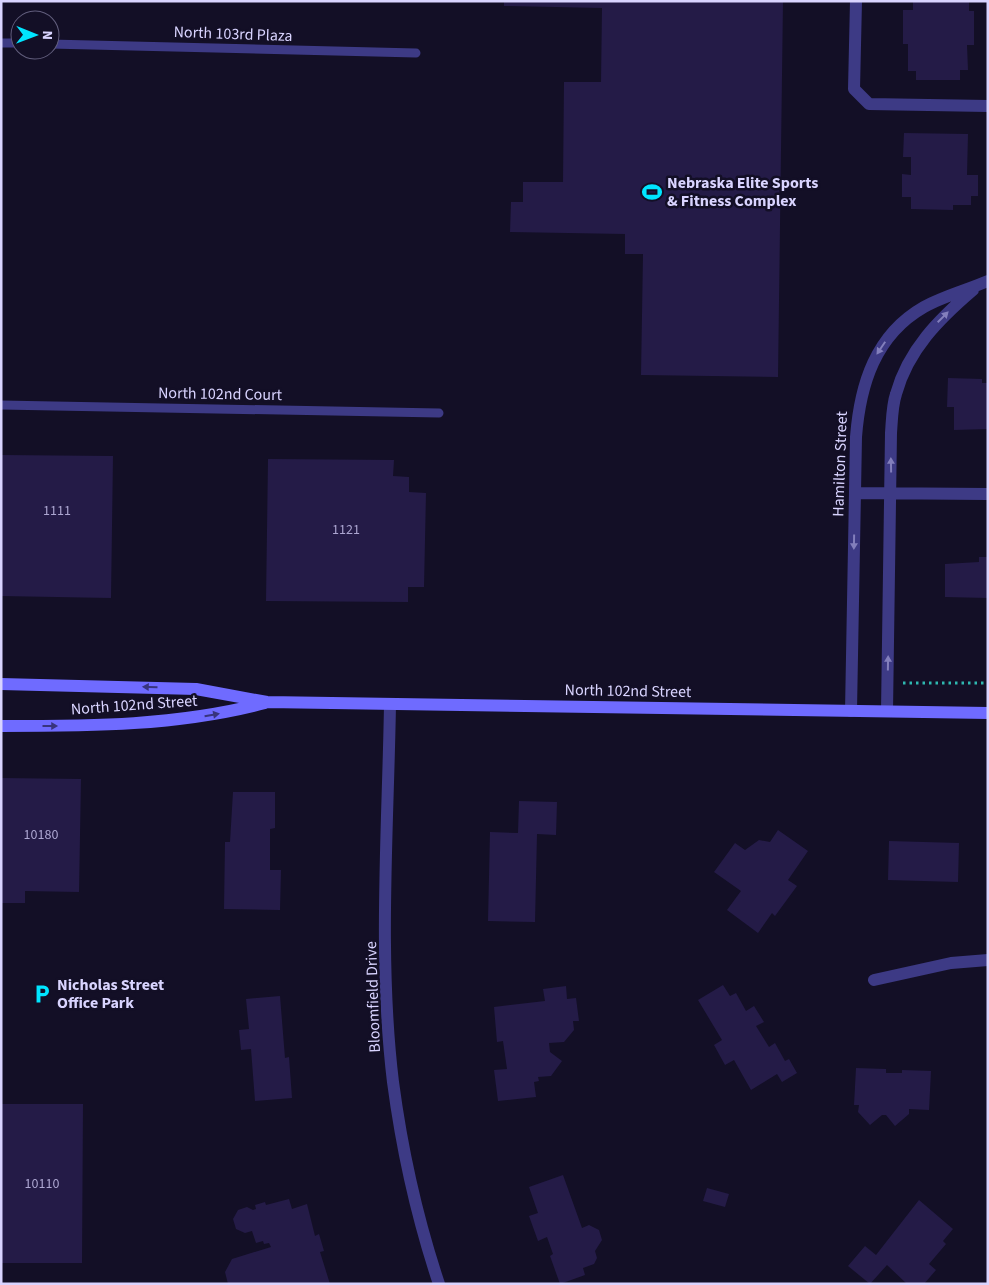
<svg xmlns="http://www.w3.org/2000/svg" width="989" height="1285" font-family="'Source Sans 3',sans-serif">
	<rect width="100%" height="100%" fill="#130f26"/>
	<path fill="#241b47" d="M 504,1 L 783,1 L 778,377 L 641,375 L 643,254 L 625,254 L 625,234 L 510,232 L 511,202 L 523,202 L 523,182 L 563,182 L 564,82 L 601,82 L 602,8 L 504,6 Z
		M 913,1 L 969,1 L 969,11 L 974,11 L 974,45 L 967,45 L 968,70 L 960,70 L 960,80 L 916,80 L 916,71 L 908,71 L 908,44 L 903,44 L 903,10 L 913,10 Z
		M 904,133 L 968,134 L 967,175 L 978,175 L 978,196 L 971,196 L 971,205 L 953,205 L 953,210 L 911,209 L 911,197 L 902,197 L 902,174 L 911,175 L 911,157 L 903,157 Z
		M 948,378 L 982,379 L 982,383 L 988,383 L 988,429 L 954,430 L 954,407 L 947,407 Z
		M 1,455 L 113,456 L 111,598 L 1,596 Z
		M 268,459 L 394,460 L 393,476 L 409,477 L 409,492 L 426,493 L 424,587 L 408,587 L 408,602 L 266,601 Z
		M 979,557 L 988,557 L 988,598 L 945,597 L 945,564 L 979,562 Z
		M 1,778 L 81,779 L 79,892 L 25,891 L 25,903 L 1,903 Z
		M 233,792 L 275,792 L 275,828 L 270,829 L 270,870 L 281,870 L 280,910 L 224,909 L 225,842 L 230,842 Z
		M 519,801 L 557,802 L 556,835 L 537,834 L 535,922 L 488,921 L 490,832 L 518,833 Z
		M 778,830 L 808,851 L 788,880 L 797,886 L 775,916 L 772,913 L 758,933 L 727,910 L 741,891 L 714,872 L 735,843 L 745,850 L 759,840 L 770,842 Z
		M 889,841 L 959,843 L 958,882 L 888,880 Z
		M 723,985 L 730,996 L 736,993 L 746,1011 L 754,1006 L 764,1022 L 756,1026 L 769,1047 L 775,1043 L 785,1061 L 789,1059 L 797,1073 L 782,1082 L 777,1074 L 751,1090 L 734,1060 L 725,1065 L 714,1045 L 722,1040 L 698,1000 Z
		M 566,986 L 567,999 L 576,998 L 579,1021 L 573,1021 L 574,1030 L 564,1042 L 549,1043 L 550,1052 L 562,1061 L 551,1076 L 538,1077 L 539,1081 L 534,1082 L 536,1097 L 498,1101 L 494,1070 L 507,1069 L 503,1041 L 497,1042 L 494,1007 L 545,1001 L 543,989 Z
		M 280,996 L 285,1058 L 289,1057 L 292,1098 L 255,1101 L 251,1049 L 241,1050 L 239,1030 L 249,1029 L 246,999 Z
		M 856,1068 L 886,1069 L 886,1073 L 902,1073 L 902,1070 L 931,1071 L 929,1110 L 909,1109 L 909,1114 L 895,1126 L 886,1115 L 882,1115 L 870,1125 L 858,1112 L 859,1105 L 854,1105 Z
		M 1,1104 L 83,1104 L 82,1263 L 1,1263 Z
		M 563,1175 L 582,1228 L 589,1225 L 599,1230 L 602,1240 L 595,1251 L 597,1258 L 594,1264 L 583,1268 L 585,1275 L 560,1284 L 550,1256 L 553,1254 L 547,1237 L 538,1241 L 529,1216 L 538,1213 L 529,1187 Z
		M 707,1188 L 729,1194 L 725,1207 L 703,1201 Z
		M 289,1199 L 292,1209 L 307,1204 L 315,1236 L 319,1234 L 324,1251 L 320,1252 L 330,1284 L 228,1284 L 225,1272 L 232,1259 L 271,1247 L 269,1243 L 264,1244 L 263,1241 L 256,1243 L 252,1231 L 245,1233 L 236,1229 L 233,1219 L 238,1210 L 247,1207 L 253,1210 L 256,1209 L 255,1205 L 265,1202 L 266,1205 Z
		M 919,1200 L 953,1229 L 943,1241 L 946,1244 L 929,1264 L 936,1270 L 924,1284 L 907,1284 L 887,1265 L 870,1284 L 848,1266 L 865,1246 L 876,1255 Z"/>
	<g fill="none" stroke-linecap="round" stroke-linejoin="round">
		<path stroke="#2fb8b0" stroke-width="3" stroke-dasharray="2.5 4" stroke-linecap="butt" d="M 903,683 L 988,683"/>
		<path stroke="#3d3a85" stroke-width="9" d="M 1,43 L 20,43
			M 50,44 L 416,53
			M 1,405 L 439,413"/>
		<path stroke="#3d3a85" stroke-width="12" d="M 856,1 L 854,89 L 869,104 L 988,106
			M 855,493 L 988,494
			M 390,704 C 388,829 378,958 393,1082 C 402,1150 417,1218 439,1284
			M 851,711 L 856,437 C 860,385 875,335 924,307 C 944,296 967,290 988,281
			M 887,711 L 891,433 C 892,420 892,406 896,394 C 908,350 939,319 973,290
			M 874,980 L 951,963 L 988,960"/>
		<path stroke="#6f6bff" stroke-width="12" d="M 1,684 L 196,689 L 267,702 L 988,713
			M 1,726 C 90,726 178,726 265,703"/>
	</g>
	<defs><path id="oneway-solid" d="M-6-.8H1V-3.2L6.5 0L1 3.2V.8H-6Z" transform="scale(1.25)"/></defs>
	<g fill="#837fbc">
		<use href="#oneway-solid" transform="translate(943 317) rotate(-45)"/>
		<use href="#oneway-solid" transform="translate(881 348) rotate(124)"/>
		<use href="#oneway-solid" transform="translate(891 465) rotate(-91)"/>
		<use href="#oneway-solid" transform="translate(854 542) rotate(91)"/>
		<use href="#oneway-solid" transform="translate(888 663) rotate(-89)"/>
	</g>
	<g fill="#38347d">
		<use href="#oneway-solid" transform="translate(150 687) rotate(-178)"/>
		<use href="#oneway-solid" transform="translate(212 715) rotate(-10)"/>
		<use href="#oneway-solid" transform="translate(50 726)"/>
	</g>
	<defs>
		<symbol id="stadium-bare" viewBox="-9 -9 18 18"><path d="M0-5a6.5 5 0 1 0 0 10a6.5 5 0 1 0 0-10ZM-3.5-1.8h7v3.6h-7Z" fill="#00e5ff" stroke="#130f26" stroke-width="2.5" paint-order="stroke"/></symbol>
		<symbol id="parking-bare" viewBox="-9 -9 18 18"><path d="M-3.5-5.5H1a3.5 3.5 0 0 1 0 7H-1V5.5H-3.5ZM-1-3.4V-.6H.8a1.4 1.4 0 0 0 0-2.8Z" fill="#00e5ff" stroke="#130f26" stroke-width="2.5" paint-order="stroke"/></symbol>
	</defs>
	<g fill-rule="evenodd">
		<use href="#stadium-bare" x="638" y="178" width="28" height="28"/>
		<use href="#parking-bare" x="28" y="980" width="28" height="28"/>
	</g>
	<g text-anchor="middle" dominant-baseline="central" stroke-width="5" stroke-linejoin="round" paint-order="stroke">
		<g font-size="14" fill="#aca6d1">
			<text x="57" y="511">1111</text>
			<text x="346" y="530">1121</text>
			<text x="41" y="835">10180</text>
			<text x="42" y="1184">10110</text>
		</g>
		<g font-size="16" fill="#d9d4ff" stroke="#130f26">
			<text transform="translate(233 34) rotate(2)">North 103rd Plaza</text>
			<text transform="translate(220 394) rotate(1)">North 102nd Court</text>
			<text transform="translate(840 464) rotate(-88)">Hamilton Street</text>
			<text transform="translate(628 691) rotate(1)">North 102nd Street</text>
			<text transform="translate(134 705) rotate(-4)">North 102nd Street</text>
			<text transform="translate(373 997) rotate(-92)">Bloomfield Drive</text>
		</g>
		<g font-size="16" font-weight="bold" fill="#d9d4ff" stroke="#130f26" text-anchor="start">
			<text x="667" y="183">Nebraska Elite Sports<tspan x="667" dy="18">&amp; Fitness Complex</tspan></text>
			<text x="57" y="985">Nicholas Street<tspan x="57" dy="18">Office Park</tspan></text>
		</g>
	</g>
	<rect width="989" height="1285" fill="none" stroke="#d9d4ff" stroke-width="5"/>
	<g transform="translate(35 35) rotate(91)"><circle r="24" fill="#130f26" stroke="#625e7d"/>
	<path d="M0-4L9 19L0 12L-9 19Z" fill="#00e5ff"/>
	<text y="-8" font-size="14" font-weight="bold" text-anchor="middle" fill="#d9d4ff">N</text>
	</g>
</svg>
